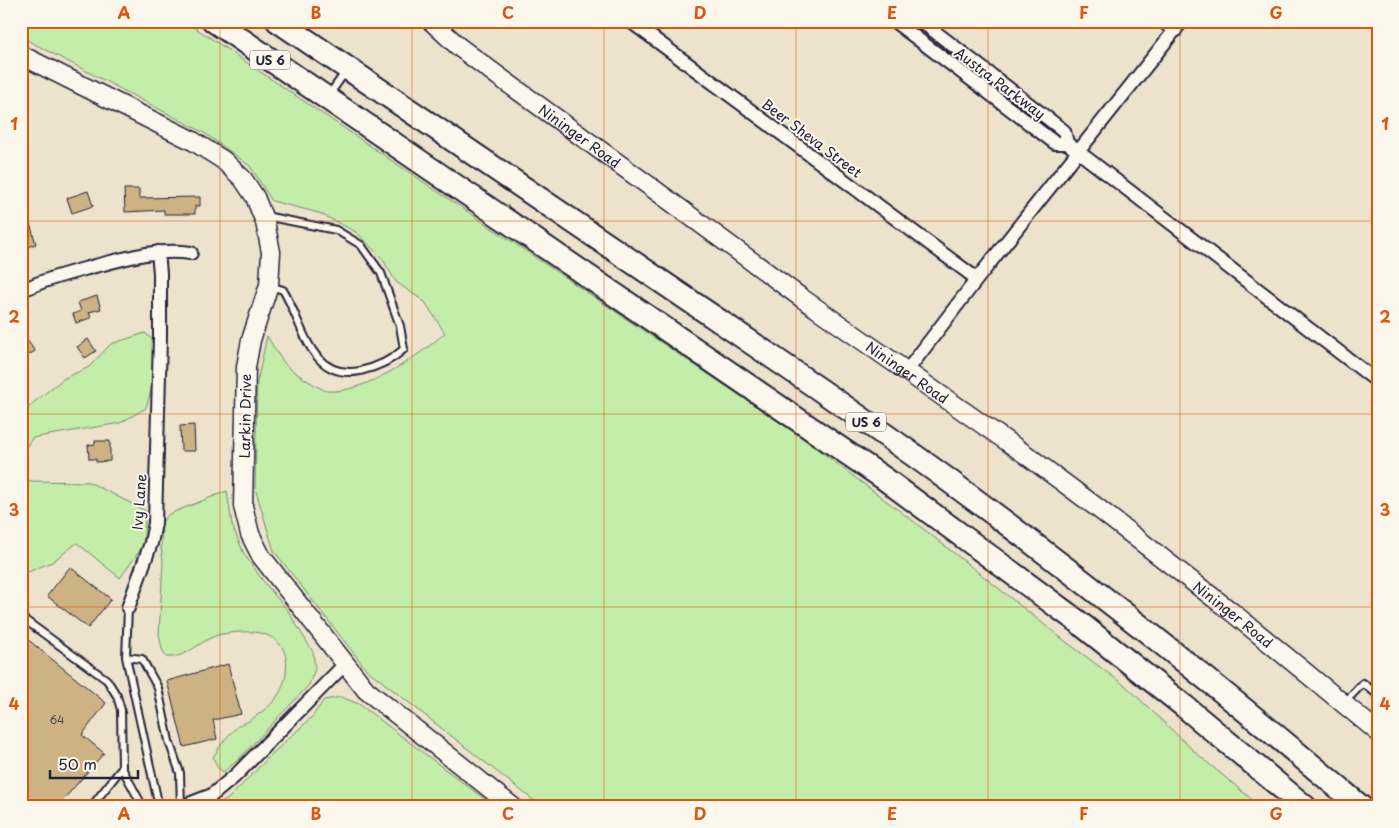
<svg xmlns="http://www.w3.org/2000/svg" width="1399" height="828" font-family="'Playpen Sans',sans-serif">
	<rect width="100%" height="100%" fill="#ede2cc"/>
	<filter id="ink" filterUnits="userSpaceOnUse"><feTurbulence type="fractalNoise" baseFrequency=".02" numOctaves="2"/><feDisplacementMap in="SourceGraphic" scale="10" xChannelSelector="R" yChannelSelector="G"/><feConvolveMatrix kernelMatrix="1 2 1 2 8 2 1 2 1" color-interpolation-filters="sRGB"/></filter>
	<g filter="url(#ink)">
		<path fill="#c3eda8" stroke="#728872" d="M 21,21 L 185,21 L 797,434 L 921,527 L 1065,641 L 1127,687 L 1196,753 L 1261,807 L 542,807 L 366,669 L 274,551 L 255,488 L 257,382 L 267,336 C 273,345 278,356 285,364 C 290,370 321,390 327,391 C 363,394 418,357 445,333 L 425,302 L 396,282 L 382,258 L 356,232 L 319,213 L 272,201 L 250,166 L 203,132 L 21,37 Z
			M 145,333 L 156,343 L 153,384 L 146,408 L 120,423 L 32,438 L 21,457 L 21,416 L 33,403 L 63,379 L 89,367 L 111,344 Z
			M 21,479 L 31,481 L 89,482 L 146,511 L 143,546 L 120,578 L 77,543 L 52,562 L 21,575 Z
			M 227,491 L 232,525 L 244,554 L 264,582 L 288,611 L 313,652 L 315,669 L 309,685 L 237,761 L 223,772 L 217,767 L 213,757 C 219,748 225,738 234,730 C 237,726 242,724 247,722 C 268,708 282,699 286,673 C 287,663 287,656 282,647 C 269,628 242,631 222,634 C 201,638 188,659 166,657 L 162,649 L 159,634 L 163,561 L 161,548 L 162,522 L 169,514 Z
			M 341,697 L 359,704 L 495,807 L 213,807 L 228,799 L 274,752 L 312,717 L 324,700 Z"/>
		<path fill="#cdb283" stroke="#22223b" d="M 124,189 L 139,189 L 139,198 L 200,197 L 200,206 L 195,206 L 195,214 L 164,214 L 164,210 L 125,212 Z
			M 88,191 L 93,206 L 72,213 L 67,198 Z
			M 30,223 L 36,244 L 21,249 L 21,225 Z
			M 97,296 L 101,309 L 89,312 L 91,318 L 76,323 L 73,314 L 81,311 L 78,302 Z
			M 21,332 L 35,351 L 21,360 Z
			M 88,339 L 96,351 L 85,358 L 77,347 Z
			M 194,425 L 195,451 L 181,451 L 180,426 Z
			M 95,441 L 110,441 L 110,461 L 96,462 L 96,459 L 89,459 L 88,445 L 95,444 Z
			M 70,567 L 111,599 L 88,628 L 47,596 Z
			M 21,634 L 106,703 L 82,735 L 104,753 L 57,807 L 21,807 Z
			M 228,664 L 241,714 L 213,720 L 217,739 L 184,747 L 167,681 Z"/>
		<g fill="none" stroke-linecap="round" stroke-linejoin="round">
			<defs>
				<path id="lane" d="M 329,95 L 346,71
					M 265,216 L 336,230 L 361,245 L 381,273 L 400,326 L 404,349 C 391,361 378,367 360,371 C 309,381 303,322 283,290 L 270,286
					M 128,608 L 126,657 L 159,807
					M 21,620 L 25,620 L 107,680 L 117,696 L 121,710 L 122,768 L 143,807
					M 126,657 L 142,659 L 158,688 L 169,741 L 180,773 L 181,807
					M 1345,702 L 1363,683 L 1378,695
					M 91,807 L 122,768"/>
				<path id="street" d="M 630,21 L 977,279
					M 894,21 L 1055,143 L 1067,143 L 1378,382
					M 921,21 L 1064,131 L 1067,143
					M 1162,21 L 1175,31
					M 21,291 C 45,279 70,273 95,266 C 127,258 158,248 191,253
					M 906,372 L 977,279 L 1182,21
					M 128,608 L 151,543 L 155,523 L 160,338 L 160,273 L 158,252
					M 181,807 L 212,795 L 235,776 L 345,664"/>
				<g id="secondary">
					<path id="s1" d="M 431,21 L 459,47 L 498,76 L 659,193 L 803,299 L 1025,454 L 1099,509 L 1233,613 L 1378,732"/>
					<path d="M 21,55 L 193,141 L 223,160 L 243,179 L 255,197 L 265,222 L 271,252 L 269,285 L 251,340 L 246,367 L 243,506 L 250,534 L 261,556 L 366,690 L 513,807"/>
				</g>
				<path id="highway" d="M 214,21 L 885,479 L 1077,621 L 1184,706 L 1305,807
					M 278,21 C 406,108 534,195 662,282 C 756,346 852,410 944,477 C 1087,582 1226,692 1361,807"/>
			</defs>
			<use href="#lane" stroke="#22223b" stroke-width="10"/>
			<use href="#street" stroke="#22223b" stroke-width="16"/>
			<use href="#secondary" stroke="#22223b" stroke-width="21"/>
			<use href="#highway" stroke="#22223b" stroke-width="26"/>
			<use href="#lane" stroke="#fbf7ec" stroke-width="6"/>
			<use href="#street" stroke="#fbf7ec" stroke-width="12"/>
			<use href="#secondary" stroke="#fbf7ec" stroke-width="18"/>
			<use href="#highway" stroke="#fbf7ec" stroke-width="22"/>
		</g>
	</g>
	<path fill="none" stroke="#de560e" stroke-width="1" stroke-opacity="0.55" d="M 220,21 L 220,807M 412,21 L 412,807M 604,21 L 604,807M 796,21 L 796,807M 988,21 L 988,807M 1180,21 L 1180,807M 21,221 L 1378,221M 21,414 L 1378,414M 21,607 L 1378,607"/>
	<g text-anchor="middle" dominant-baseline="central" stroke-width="4" stroke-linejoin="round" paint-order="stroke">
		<g font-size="11" fill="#4d464d">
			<text x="57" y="719">64</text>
		</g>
		<g fill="#fbf7ec" stroke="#636270" stroke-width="1">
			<rect x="250" y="50.5" width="40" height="19" rx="4"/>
			<rect x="846" y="412.5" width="40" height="19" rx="4"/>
		</g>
		<g font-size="12" font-weight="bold" fill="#22223b">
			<text x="270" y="60">US 6</text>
			<text x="866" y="422">US 6</text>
		</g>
		<g font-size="14" fill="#22223b" stroke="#fbf7ec">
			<text transform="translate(1000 83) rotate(37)">Austra Parkway</text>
			<text stroke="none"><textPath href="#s1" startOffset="188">Nininger Road</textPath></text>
			<text transform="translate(812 138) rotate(37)">Beer Sheva Street</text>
			<text stroke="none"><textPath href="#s1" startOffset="592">Nininger Road</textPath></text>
			<text transform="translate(245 416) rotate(-89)">Larkin Drive</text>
			<text transform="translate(139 502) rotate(-86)">Ivy Lane</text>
			<text stroke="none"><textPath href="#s1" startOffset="998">Nininger Road</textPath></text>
		</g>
	</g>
	<rect width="1399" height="828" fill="none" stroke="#fbf7ec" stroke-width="55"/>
	<path d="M50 770v8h88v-8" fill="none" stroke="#22223b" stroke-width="2.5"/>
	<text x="58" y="770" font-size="15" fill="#22223b" stroke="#fbf7ec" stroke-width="4" paint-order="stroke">50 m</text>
	<rect x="28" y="28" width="1344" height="772" fill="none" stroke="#de560e" stroke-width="2"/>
	<g font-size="16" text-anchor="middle" font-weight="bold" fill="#de560e">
		<text x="124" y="19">A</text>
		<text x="316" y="19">B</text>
		<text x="508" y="19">C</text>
		<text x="700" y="19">D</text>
		<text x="892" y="19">E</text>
		<text x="1084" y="19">F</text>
		<text x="1276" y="19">G</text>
		<text x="14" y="130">1</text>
		<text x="1385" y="130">1</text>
		<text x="14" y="323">2</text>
		<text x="1385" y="323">2</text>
		<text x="14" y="516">3</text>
		<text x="1385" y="516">3</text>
		<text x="14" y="710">4</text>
		<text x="1385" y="710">4</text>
		<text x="124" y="820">A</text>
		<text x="316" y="820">B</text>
		<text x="508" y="820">C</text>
		<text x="700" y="820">D</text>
		<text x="892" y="820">E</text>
		<text x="1084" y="820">F</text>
		<text x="1276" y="820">G</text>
	</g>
</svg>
